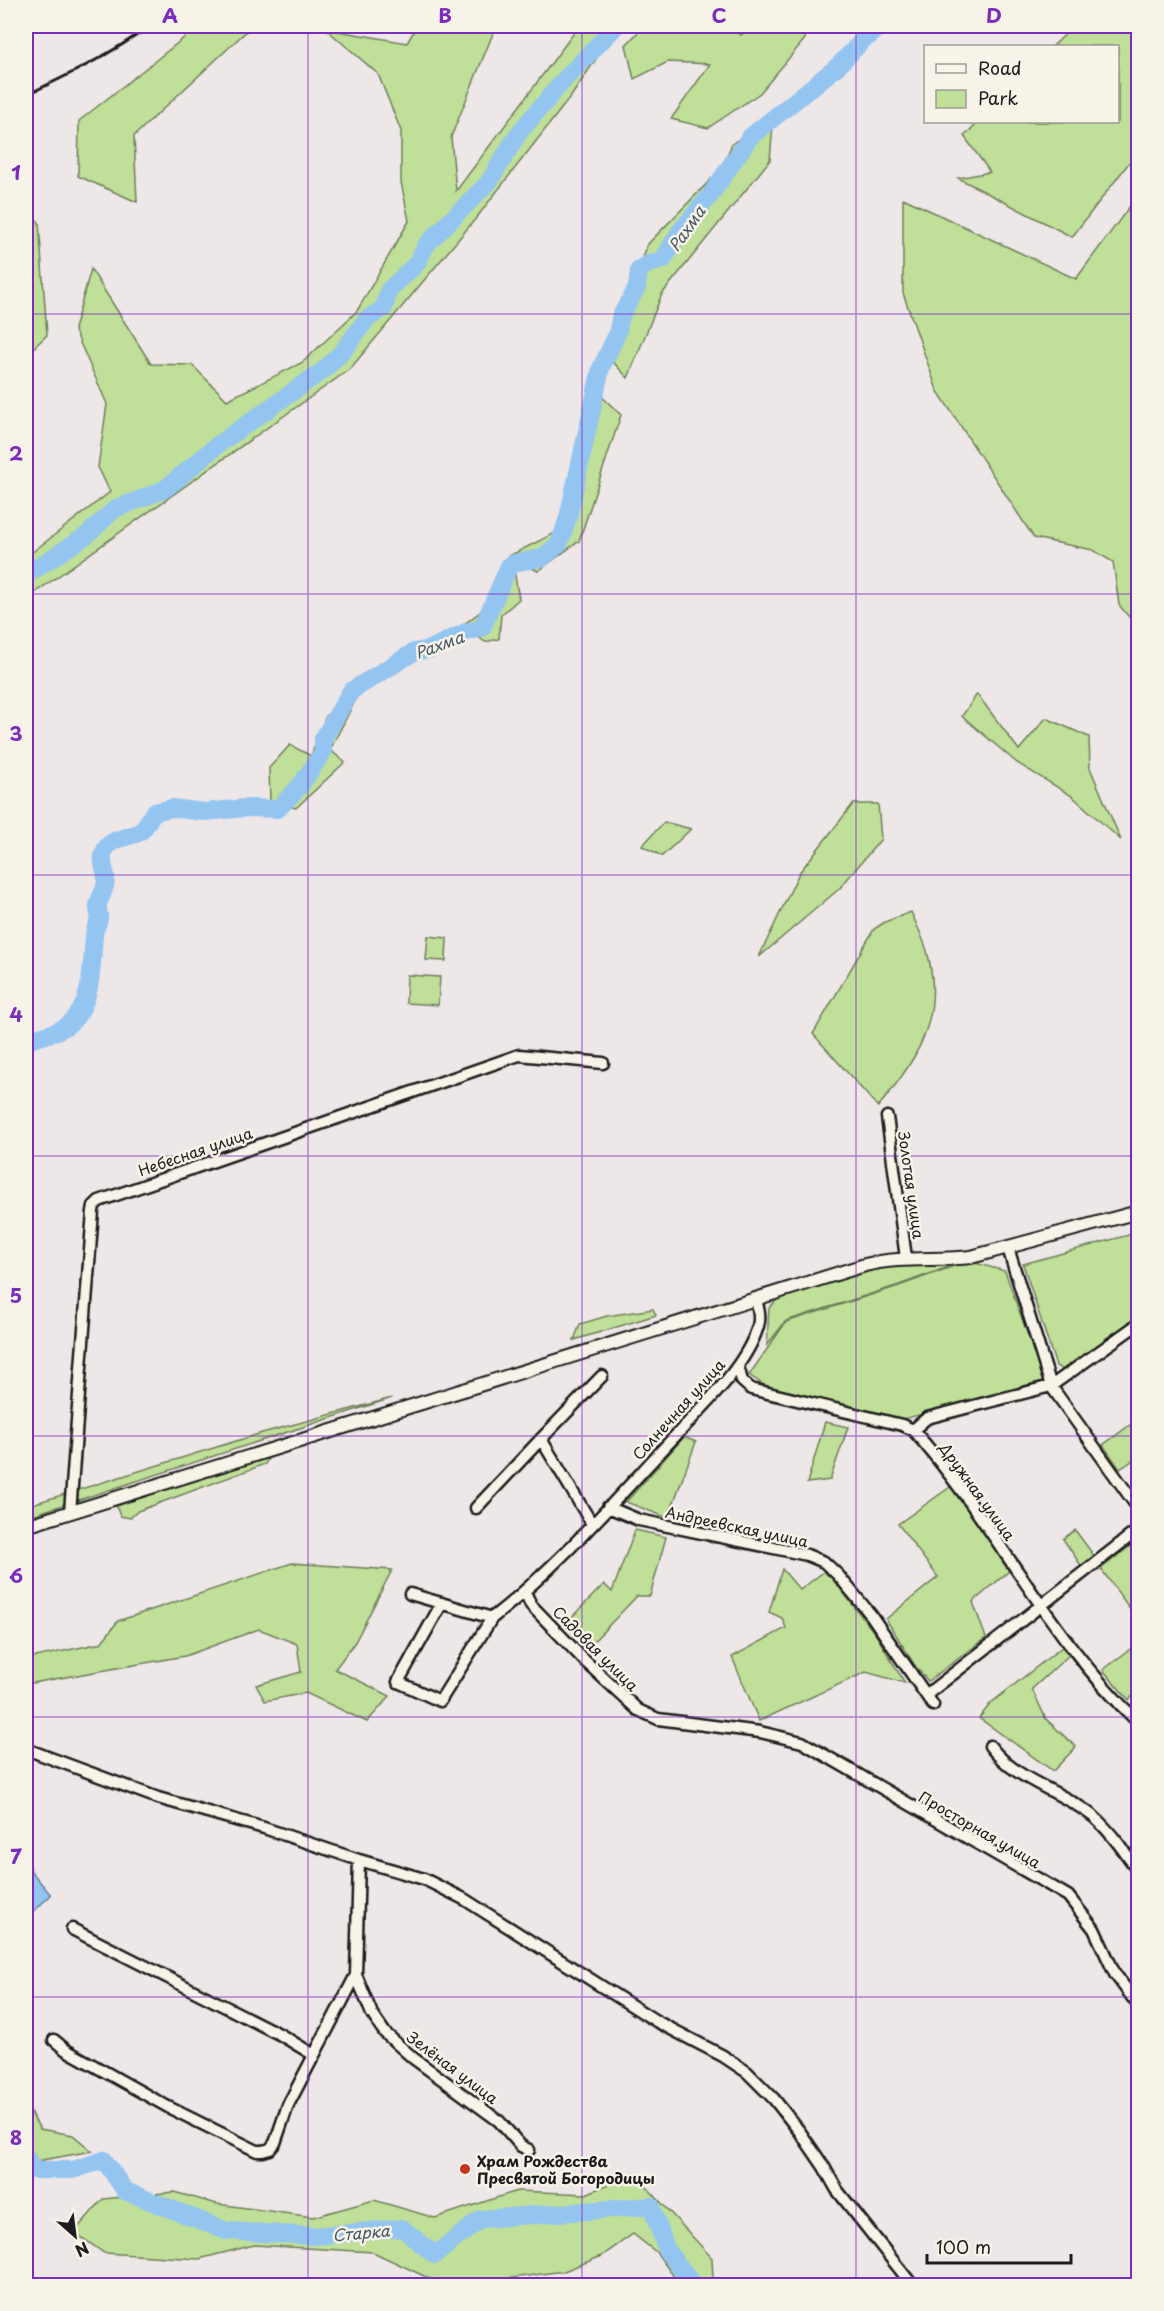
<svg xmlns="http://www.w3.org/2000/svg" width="1164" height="2311" font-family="'Playpen Sans',sans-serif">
	<rect width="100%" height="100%" fill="#eee7e8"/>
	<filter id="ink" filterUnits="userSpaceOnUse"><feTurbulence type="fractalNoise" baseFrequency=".0167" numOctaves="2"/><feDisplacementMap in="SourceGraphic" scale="12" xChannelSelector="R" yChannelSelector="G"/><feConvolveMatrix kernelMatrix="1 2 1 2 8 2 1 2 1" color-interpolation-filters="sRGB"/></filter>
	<g filter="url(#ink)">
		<path fill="#c0df98" stroke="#6e7e5a" stroke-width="1.5" d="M 199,26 L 252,26 L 134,136 L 137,202 L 78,176 L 79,121 Z
			M 417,26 L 496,26 L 451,137 L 456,191 L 579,26 L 618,26 L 572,95 L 477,217 L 350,369 L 26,599 L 26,557 L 110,492 L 98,467 L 107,404 L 74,329 L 91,269 L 151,364 L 192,365 L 227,400 L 303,362 L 357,311 L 409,221 L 401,182 L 401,131 L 378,74 L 326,29 L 407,43 Z
			M 644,26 L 729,26 L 741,35 L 752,26 L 807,26 L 805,39 L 760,93 L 708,128 L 671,119 L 710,64 L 668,62 L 634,79 L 626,45 Z
			M 1074,26 L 1138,26 L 1138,151 L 1072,237 L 958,178 L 990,172 L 964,136 L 979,122 L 1118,122 L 1118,46 L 1053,46 Z
			M 774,113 L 770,160 L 662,294 L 628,378 L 612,361 L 647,245 L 721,169 L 732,144 Z
			M 1138,195 L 1138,628 L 1119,605 L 1113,562 L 1093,550 L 1034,538 L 937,390 L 903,293 L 903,198 L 1076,279 Z
			M 26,211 L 39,222 L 47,335 L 26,355 Z
			M 592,387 L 621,415 L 579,541 L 538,571 L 509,556 L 557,532 Z
			M 514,570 L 519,599 L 501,615 L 499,639 L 485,642 L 463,625 L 485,608 L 498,578 Z
			M 359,693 L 330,750 L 345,762 L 296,808 L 270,802 L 269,768 L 290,745 L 311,756 L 325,718 L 337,701 Z
			M 977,694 L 1019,750 L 1046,718 L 1089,737 L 1090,768 L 1121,840 L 1072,796 L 1017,763 L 962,716 Z
			M 853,804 L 878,804 L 881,839 L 839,889 L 759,957 L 799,873 Z
			M 664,822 L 691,829 L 662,856 L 642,846 Z
			M 911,912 C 917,925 923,938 927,951 C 945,1017 918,1058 878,1107 L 813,1034 L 874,929 L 885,922 Z
			M 428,936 L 447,938 L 446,961 L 426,960 Z
			M 407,975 L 440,977 L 438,1005 L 406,1003 Z
			M 1132,1234 L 1138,1239 L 1138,1320 L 1067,1372 L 1056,1366 L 1023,1264 Z
			M 968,1261 L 1005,1271 L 1046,1386 L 902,1419 L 764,1385 L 749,1375 L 786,1322 L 899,1286 Z
			M 959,1263 L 899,1285 L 786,1321 L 767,1345 L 769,1308 L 779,1298 L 854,1273 L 897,1264 Z
			M 653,1309 L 656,1315 L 574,1340 L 580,1324 L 607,1316 Z
			M 392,1398 L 26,1517 L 26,1506 L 262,1433 Z
			M 1138,1419 L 1138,1457 L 1120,1469 L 1103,1445 Z
			M 825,1422 L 848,1427 L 830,1480 L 807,1483 Z
			M 684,1437 L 696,1442 L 668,1518 L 626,1502 Z
			M 270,1456 L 265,1464 L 138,1511 L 130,1518 L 120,1516 L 116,1506 Z
			M 953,1485 L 1009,1571 L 973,1602 L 986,1638 L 928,1681 L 916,1667 L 886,1619 L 938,1577 L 898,1524 Z
			M 635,1530 L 666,1537 L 650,1596 L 637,1596 L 592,1643 L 568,1621 L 604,1584 L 612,1592 Z
			M 1075,1530 L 1095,1557 L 1082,1567 L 1063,1539 Z
			M 1138,1540 L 1138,1620 L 1101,1569 Z
			M 292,1563 L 392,1570 L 355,1642 L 335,1669 L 390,1696 L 367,1722 L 306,1693 L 265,1701 L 256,1685 L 301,1672 L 297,1644 L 259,1629 L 185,1656 L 26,1684 L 26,1659 L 101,1643 L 118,1621 Z
			M 782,1569 L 800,1590 L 826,1570 L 876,1635 L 905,1683 L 866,1672 L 759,1721 L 732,1657 L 786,1628 L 782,1618 L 769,1612 Z
			M 1138,1643 L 1138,1690 L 1129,1700 L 1103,1670 Z
			M 1062,1647 L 1069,1655 L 1032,1689 L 1046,1719 L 1076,1747 L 1053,1771 L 979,1718 L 991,1703 Z
			M 26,2105 L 40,2129 L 73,2135 L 92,2151 L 26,2163 Z
			M 634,2173 L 712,2258 L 713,2280 L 702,2285 L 680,2285 L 656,2252 L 633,2234 L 602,2256 L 564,2271 L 460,2285 L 443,2285 L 373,2252 L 254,2245 L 199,2259 L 104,2253 L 74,2232 L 103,2199 L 174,2192 L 217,2204 L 313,2217 L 374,2200 L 435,2218 L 517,2191 L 586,2194 Z"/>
		<path fill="#94c5f0" stroke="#64819b" stroke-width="1.5" d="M 26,1849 L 31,1871 L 51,1895 L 34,1911 L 26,1902 Z"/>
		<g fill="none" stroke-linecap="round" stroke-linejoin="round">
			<path stroke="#94c5f0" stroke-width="18" d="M 26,575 L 87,535 L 115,509 L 165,489 L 220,443 L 325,369 L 343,351 L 367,319 L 384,308 L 389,290 L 417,263 L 427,244 L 489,182 L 518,134 L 562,82 L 616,26
				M 26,1041 C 38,1037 58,1033 68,1025 C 94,1004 91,966 94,936 C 94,929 98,924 99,919 C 100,914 97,909 98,905 C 100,896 106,890 106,879 C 106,869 100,862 104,852 C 109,838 127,838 138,833 C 145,830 149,818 154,812 L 172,808 L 204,812 L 246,808 L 278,809 L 300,786 L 323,752 L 323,739 L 351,691 L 414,652 L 430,649 L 466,632 L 482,628 L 509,566 L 514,563 L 542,558 L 559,544 L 568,518 L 601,368 L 617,334 L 621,315 L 637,288 L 639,270 L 648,264 L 663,260 L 681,230 L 709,197 L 750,137 L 838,66 L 865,38 L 870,36 L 880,26
				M 26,2157 L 33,2170 L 73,2170 L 104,2160 L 125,2191 L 227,2231 L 315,2236 L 402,2228 L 435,2255 L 481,2219 L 651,2206 L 667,2251 L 695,2286"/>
			<defs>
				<path id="minor" d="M 887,1117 L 906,1258
					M 1008,1248 L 1051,1386 L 1138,1508
					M 738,1366 L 742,1381 L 751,1389 L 902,1425 L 913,1430 C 995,1522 1048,1637 1138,1722
					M 913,1430 L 927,1418 L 1051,1386 L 1138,1324
					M 608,1507 L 639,1520 L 807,1555 L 824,1562 L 838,1575 L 871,1615 L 933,1705
					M 476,1508 L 541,1439
					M 70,1512 L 93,1211 L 94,1206 L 99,1201 L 519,1055 L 603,1063
					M 592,1524 L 541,1439 L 602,1376
					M 525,1592 L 531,1605 L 586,1662 L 638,1710 L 658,1719 L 760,1732 L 802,1742 L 1068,1896 L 1094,1929 L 1115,1974 L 1138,2005
					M 410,1594 L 492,1618 C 556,1568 609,1507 664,1448 C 694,1415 746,1369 758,1326 C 761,1317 758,1308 756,1299
					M 442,1603 L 398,1682 L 440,1701 L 492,1618
					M 926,1695 L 1138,1530
					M 990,1746 C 1018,1783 1060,1789 1094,1817 C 1111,1832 1125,1852 1138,1871
					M 26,1749 L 158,1798 L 264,1828 L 359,1860 L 424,1879 L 464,1899 L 656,2021 L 723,2056 L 747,2072 L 774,2099 L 800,2132 L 824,2167 L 837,2190 L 913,2286
					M 359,1860 L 356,1975 L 372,2014 L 385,2033 L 413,2058 L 499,2121 L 521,2146 L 529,2150
					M 72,1929 L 281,2035 L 314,2055
					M 54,2040 L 66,2050 L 168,2107 L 257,2151 L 263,2151 L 270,2149 L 275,2143 L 288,2105 L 356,1975"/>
				<path id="tertiary" d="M 26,1526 L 865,1265 C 901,1256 935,1261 971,1257 L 1138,1212"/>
			</defs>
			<use href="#minor" stroke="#1c1c1c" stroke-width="15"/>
			<use href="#tertiary" stroke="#1c1c1c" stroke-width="16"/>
			<use href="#minor" stroke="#f7f3e8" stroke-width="10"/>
			<use href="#tertiary" stroke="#f7f3e8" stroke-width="12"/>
			<path stroke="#1c1c1c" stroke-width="3" d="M 26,95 C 69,75 111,54 150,26"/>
		</g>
	</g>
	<path fill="none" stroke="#7b2cbf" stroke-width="1.5" stroke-opacity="0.55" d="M 308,26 L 308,2286M 582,26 L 582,2286M 856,26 L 856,2286M 26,314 L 1138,314M 26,594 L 1138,594M 26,875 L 1138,875M 26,1156 L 1138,1156M 26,1436 L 1138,1436M 26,1717 L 1138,1717M 26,1997 L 1138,1997"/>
	<circle fill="#c8321e" stroke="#f7f3e8" stroke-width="2" cx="465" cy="2169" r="6"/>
	<g text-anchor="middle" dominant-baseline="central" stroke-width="5" stroke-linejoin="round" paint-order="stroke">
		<g font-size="15" fill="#1c1c1c" stroke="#f7f3e8">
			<text transform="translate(195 1151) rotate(-19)">Небесная улица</text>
			<text transform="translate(912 1185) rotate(82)">Золотая улица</text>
			<text transform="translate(678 1409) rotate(-48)">Солнечная улица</text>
			<text transform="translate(978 1491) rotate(54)">Дружная улица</text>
			<text transform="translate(737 1526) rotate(12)">Андреевская улица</text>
			<text transform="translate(596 1648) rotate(45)">Садовая улица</text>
			<text transform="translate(980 1829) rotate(30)">Просторная улица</text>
			<text transform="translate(453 2067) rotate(37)">Зелёная улица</text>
		</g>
		<g font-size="15" font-weight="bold" fill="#1c1c1c" stroke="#f7f3e8" text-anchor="start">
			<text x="477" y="2160">Храм Рождества<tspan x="477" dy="17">Пресвятой Богородицы</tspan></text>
		</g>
		<g font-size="16" font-style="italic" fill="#465766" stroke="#f7f3e8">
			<text transform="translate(686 228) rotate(-55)">Рахма</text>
			<text transform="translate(439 644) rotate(-20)">Рахма</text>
			<text transform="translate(361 2232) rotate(-5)">Старка</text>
		</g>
	</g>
	<rect width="1164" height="2311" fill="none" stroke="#f7f3e8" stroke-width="66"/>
	<rect x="924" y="45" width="195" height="78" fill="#f7f3e8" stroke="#9f9d96" stroke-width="1.5"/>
	<rect x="936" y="64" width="30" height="9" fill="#f7f3e8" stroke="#9f9d96" stroke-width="1.5"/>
	<text x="978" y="75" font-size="18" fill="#1c1c1c">Road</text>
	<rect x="936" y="90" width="30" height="18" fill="#c0df98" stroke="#9f9d96" stroke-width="1.5"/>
	<text x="978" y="105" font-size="18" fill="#1c1c1c">Park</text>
	<g transform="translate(75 2236) rotate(152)" stroke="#f7f3e8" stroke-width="4.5" paint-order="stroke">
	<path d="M0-4.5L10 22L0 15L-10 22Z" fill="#1c1c1c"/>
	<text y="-9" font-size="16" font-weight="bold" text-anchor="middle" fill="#1c1c1c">N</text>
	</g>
	<path d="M927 2254v9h144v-9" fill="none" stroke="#1c1c1c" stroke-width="3"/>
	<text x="936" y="2254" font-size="18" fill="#1c1c1c" stroke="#f7f3e8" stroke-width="4.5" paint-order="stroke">100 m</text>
	<rect x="33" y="33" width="1098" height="2245" fill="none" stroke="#7b2cbf" stroke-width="2"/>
	<g font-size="20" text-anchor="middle" font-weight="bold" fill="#7b2cbf">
		<text x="170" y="23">A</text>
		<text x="445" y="23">B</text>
		<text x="719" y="23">C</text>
		<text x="994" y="23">D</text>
		<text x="16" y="180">1</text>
		<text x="16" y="461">2</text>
		<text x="16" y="741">3</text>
		<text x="16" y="1022">4</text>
		<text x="16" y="1303">5</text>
		<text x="16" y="1583">6</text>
		<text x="16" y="1864">7</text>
		<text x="16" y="2145">8</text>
	</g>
</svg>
